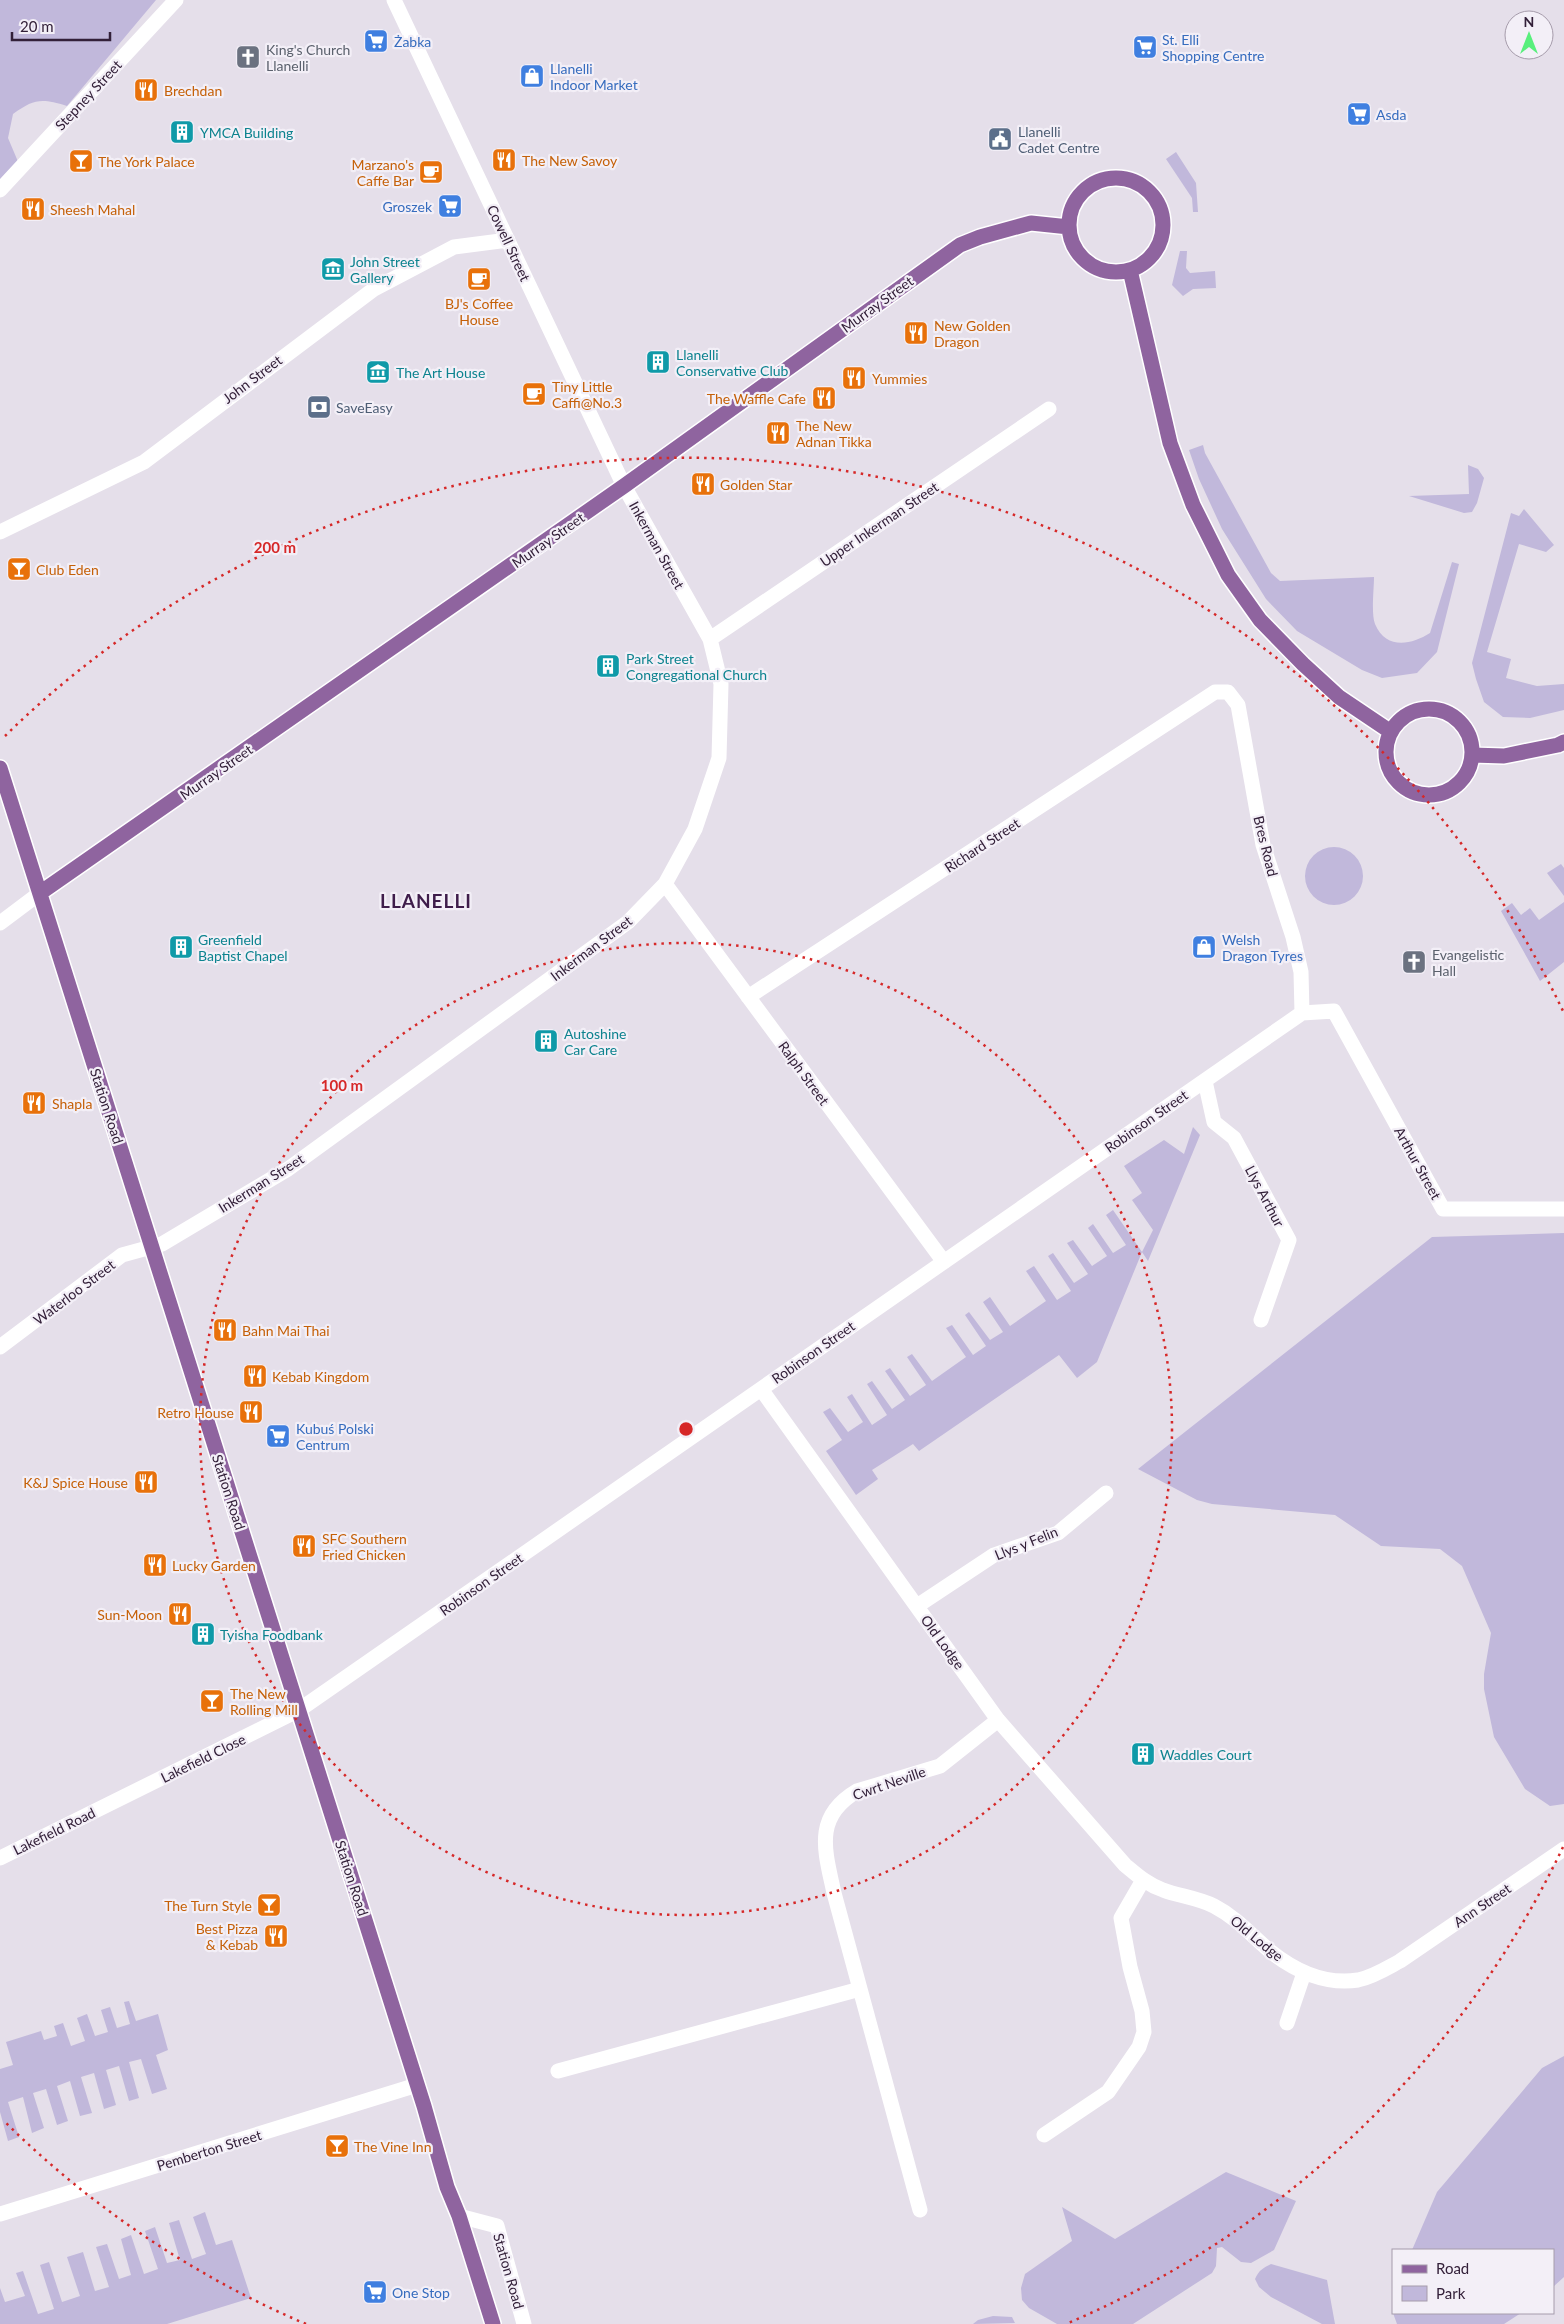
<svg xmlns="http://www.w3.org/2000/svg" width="1564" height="2324" font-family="Lato,sans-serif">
	<rect width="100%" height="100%" fill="#e5dfea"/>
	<path fill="#c1b8db" d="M 0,0 L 156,0 L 67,106 C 41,98 34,99 13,114 L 8,138 L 19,164 L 0,183 Z
		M 1176,152 L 1196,183 L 1198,212 L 1193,212 L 1192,198 L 1166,159 Z
		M 1180,251 L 1187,251 L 1186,268 L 1190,273 L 1215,271 L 1216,288 L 1193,289 L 1183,296 L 1172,285 Z
		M 1203,445 L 1205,453 L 1271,573 L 1280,581 L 1374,577 C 1374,589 1371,614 1375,624 C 1386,650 1411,645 1430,633 L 1452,562 L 1459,564 L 1437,652 L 1417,673 L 1382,678 L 1362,670 L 1297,631 L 1266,599 L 1222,529 L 1199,479 L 1189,450 Z
		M 1468,465 L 1478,469 L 1484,478 L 1477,503 L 1472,512 L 1464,513 L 1409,496 L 1469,494 Z
		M 1524,509 L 1554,545 L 1546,552 L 1519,544 L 1487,652 L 1511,659 L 1506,678 L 1537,686 L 1564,684 L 1564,710 L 1530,718 L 1503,717 L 1484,702 L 1476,679 L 1472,663 L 1511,513 L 1519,516 Z
		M1305 876a29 29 0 1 1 58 0a29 29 0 1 1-58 0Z
		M 1561,864 L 1564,868 L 1564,896 L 1547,873 Z
		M 1564,902 L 1564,962 L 1540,981 L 1501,911 L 1512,903 L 1521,915 L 1530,908 L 1539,920 Z
		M 1193,1127 L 1200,1135 L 1148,1261 L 1142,1252 L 1097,1362 L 1077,1378 L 1059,1355 L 919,1451 L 913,1444 L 872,1470 L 878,1479 L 856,1495 L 826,1451 L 842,1440 L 823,1412 L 830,1408 L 848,1432 L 863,1422 L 847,1397 L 852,1394 L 872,1425 L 887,1415 L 867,1384 L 872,1381 L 892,1409 L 905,1400 L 885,1371 L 890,1368 L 910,1396 L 926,1385 L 907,1357 L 912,1354 L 932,1381 L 966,1357 L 946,1328 L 952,1325 L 973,1355 L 986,1346 L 965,1315 L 969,1312 L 990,1340 L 1003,1332 L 983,1302 L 990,1297 L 1010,1326 L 1046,1301 L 1026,1271 L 1034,1266 L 1057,1300 L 1071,1291 L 1048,1256 L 1053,1253 L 1074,1283 L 1088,1274 L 1067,1243 L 1073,1240 L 1092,1266 L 1107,1256 L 1088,1228 L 1093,1224 L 1113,1253 L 1126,1245 L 1106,1215 L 1113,1210 L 1142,1252 L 1153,1230 L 1132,1200 L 1142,1193 L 1124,1166 L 1164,1140 L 1184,1154 Z
		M 1564,1233 L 1564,1804 L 1550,1806 L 1525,1789 L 1494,1737 L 1484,1689 L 1484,1674 L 1491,1633 L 1462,1566 L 1440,1549 L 1381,1546 L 1335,1515 L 1212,1504 L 1197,1500 L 1138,1469 L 1432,1237 Z
		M 129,2001 L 136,2021 L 158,2014 L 168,2050 L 156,2055 L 167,2089 L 152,2094 L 141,2059 L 129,2062 L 139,2098 L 129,2101 L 119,2066 L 106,2070 L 116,2105 L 104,2109 L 94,2073 L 81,2077 L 92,2113 L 80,2116 L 70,2081 L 57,2086 L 68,2121 L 57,2125 L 46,2089 L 33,2093 L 44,2128 L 32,2133 L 23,2097 L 8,2102 L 19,2137 L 8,2141 L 0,2112 L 0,2069 L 13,2065 L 6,2042 L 41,2031 L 44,2040 L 57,2036 L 54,2026 L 63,2023 L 71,2046 L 85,2041 L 77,2018 L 87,2014 L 95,2036 L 108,2032 L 101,2010 L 110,2007 L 117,2028 L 130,2024 L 124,2002 Z
		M 1564,2056 L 1564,2277 L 1553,2287 L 1553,2250 L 1412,2250 L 1437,2192 L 1542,2068 Z
		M 1226,2172 L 1296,2201 L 1274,2250 L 1251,2263 L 1241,2262 L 1222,2247 L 1217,2248 L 1216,2266 L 1212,2273 L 1133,2324 L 1057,2324 L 1029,2308 L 1022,2300 L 1021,2288 L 1025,2274 L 1072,2241 L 1062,2207 L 1115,2239 Z
		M 205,2212 L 216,2245 L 232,2240 L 251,2298 L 167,2324 L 0,2324 L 0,2288 L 5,2302 L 25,2296 L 16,2273 L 23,2271 L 38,2314 L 54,2309 L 40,2265 L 49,2262 L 62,2302 L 80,2296 L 67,2257 L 83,2252 L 95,2291 L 109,2287 L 96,2247 L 107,2244 L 119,2279 L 131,2275 L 121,2239 L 131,2235 L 144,2274 L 158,2269 L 145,2231 L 155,2227 L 167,2263 L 180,2260 L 169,2223 L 179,2220 L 192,2259 L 206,2254 L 193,2217 Z
		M 1271,2264 L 1327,2280 L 1335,2324 L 1322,2324 L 1271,2297 L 1259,2287 L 1255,2279 C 1259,2270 1263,2268 1271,2264 Z
		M 1393,2313 L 1521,2313 L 1504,2324 L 1397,2324 Z
		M 993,2316 L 1012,2317 L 1015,2323 L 973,2324 L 978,2320 Z"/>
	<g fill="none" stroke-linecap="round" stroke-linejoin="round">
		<defs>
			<path id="major" d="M1069 225a47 47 0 1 1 94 0a47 47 0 1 1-94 0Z
				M 1130,270 L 1170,443 L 1193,505 L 1228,575 L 1260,620 L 1303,664 L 1339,697 L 1391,732
				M1386 752a43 43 0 1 1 86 0a43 43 0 1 1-86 0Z
				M 1472,755 L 1504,756 L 1558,745 L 1564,742
				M 0,768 L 424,2106 L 447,2187 L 459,2216 L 493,2324
				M 40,893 L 624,486 L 960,245 L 980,237 L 1031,223 L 1069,227"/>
		</defs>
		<use href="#major" stroke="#fff" stroke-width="18"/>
		<path stroke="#fff" stroke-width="15" d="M 0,190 L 176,0
			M 0,532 L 144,462 L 374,289 L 454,247 L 508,240
			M 710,639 L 1049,409
			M 665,884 L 944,1262
			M 0,923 L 40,893
			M 748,997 L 1215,692 L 1228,692 L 1238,705 L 1263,845 L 1293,937 L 1301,972 L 1302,1013
			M 1205,1081 L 1214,1122 L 1234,1138 L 1289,1240 L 1261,1320
			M 0,1347 L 122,1255 L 162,1244 L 288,1169 L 628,922 L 665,884 L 695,829 L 719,758 L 721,684 L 710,639 L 624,486 L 394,0
			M 761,1389 L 998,1720 L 1125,1865 C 1137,1875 1148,1885 1163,1890 C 1179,1896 1198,1898 1214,1906 C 1237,1918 1251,1935 1270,1951 C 1295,1971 1326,1985 1358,1980 C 1373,1977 1387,1968 1400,1961 L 1564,1849
			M 917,1606 L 994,1555 L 1058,1533 L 1106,1493
			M 0,1858 L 299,1710 L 1302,1013 L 1334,1011 L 1443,1209 L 1564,1209
			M 1287,2023 L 1304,1973
			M 558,2071 L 860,1989
			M 1044,2135 L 1108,2092 L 1139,2047 L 1144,2032 L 1142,2011 L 1130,1967 L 1121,1918 L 1143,1880
			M 920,2210 L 834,1893 C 825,1851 813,1817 857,1791 L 940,1766 L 998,1720
			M 0,2214 L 417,2085
			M 459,2216 L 497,2226 L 524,2324"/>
		<use href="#major" stroke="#8f649f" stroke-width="15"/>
	</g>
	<g fill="none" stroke="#d62828" stroke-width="2.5" stroke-dasharray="2.5 5">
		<circle cx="686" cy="1429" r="486"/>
		<path d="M1563 1847A972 972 0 0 1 1066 2324M306 2324A972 972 0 0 1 5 2122M5 736A972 972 0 0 1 1563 1011"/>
	</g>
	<defs>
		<symbol id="supermarket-square" viewBox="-11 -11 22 22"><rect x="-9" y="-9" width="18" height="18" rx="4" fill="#3f7fe0" stroke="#f3eff7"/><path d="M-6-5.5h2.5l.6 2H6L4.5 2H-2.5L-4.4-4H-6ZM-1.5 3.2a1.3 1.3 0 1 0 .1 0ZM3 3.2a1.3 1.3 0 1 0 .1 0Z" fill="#fff"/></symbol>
		<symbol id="church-square" viewBox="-11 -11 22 22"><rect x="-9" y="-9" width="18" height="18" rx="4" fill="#6b7280" stroke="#f3eff7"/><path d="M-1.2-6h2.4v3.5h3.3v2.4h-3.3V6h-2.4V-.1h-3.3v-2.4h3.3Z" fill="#fff"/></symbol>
		<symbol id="shop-square" viewBox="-11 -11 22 22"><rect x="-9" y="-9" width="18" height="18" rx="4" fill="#3f7fe0" stroke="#f3eff7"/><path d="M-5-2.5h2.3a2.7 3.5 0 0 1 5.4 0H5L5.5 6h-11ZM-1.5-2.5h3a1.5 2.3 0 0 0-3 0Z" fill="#fff"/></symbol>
		<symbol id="restaurant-square" viewBox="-11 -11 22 22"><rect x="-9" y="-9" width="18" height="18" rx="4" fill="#e8710a" stroke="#f3eff7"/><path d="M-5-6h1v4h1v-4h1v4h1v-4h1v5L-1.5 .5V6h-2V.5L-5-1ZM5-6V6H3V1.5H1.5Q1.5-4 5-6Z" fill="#fff"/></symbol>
		<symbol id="building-square" viewBox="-11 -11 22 22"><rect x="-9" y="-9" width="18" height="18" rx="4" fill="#0f9aa8" stroke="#f3eff7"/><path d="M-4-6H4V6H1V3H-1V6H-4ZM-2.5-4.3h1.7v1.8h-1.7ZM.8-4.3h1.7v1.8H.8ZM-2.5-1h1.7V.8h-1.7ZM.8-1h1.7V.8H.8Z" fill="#fff"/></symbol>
		<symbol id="civic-square" viewBox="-11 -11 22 22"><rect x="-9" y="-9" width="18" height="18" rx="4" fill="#5c6f8a" stroke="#f3eff7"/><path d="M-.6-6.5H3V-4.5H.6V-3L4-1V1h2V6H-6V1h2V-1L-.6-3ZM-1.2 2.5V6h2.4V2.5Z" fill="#fff"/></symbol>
		<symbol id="bar-square" viewBox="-11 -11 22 22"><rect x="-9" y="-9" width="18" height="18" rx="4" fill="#e8710a" stroke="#f3eff7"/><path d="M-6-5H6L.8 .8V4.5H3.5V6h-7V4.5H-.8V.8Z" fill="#fff"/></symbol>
		<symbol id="cafe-square" viewBox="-11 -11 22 22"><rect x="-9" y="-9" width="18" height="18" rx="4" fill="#e8710a" stroke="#f3eff7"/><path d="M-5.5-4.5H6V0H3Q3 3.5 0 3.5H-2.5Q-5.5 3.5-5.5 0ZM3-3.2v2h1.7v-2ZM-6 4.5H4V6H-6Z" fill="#fff"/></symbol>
		<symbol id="museum-square" viewBox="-11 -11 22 22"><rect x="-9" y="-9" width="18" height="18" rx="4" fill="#0f9aa8" stroke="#f3eff7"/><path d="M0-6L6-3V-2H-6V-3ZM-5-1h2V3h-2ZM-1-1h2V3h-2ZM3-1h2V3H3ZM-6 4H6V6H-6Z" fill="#fff"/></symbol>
		<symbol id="bank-square" viewBox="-11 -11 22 22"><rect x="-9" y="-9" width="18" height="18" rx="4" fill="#5c6f8a" stroke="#f3eff7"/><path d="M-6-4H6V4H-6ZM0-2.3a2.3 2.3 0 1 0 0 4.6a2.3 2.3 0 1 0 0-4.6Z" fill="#fff"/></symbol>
	</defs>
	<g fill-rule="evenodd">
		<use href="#supermarket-square" x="362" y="27" width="28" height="28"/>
		<use href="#supermarket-square" x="1131" y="33" width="28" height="28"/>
		<use href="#church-square" x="234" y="43" width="28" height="28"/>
		<use href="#shop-square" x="518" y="62" width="28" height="28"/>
		<use href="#restaurant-square" x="132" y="76" width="28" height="28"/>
		<use href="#supermarket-square" x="1345" y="100" width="28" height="28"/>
		<use href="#building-square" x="168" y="118" width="28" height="28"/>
		<use href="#civic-square" x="986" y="125" width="28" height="28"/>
		<use href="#restaurant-square" x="490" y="146" width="28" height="28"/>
		<use href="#bar-square" x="67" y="147" width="28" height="28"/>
		<use href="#cafe-square" x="417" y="158" width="28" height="28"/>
		<use href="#supermarket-square" x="436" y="192" width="28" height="28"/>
		<use href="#restaurant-square" x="19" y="195" width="28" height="28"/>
		<use href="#museum-square" x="319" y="255" width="28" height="28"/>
		<use href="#cafe-square" x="465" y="265" width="28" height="28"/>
		<use href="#restaurant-square" x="902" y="319" width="28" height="28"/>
		<use href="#building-square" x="644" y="348" width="28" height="28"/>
		<use href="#museum-square" x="364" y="358" width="28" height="28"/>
		<use href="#restaurant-square" x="840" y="364" width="28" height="28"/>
		<use href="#cafe-square" x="520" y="380" width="28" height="28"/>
		<use href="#restaurant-square" x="810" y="384" width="28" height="28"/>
		<use href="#bank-square" x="305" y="393" width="28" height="28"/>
		<use href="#restaurant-square" x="764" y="419" width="28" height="28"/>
		<use href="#restaurant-square" x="689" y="470" width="28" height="28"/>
		<use href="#bar-square" x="5" y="555" width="28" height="28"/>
		<use href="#building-square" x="594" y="652" width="28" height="28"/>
		<use href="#building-square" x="167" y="933" width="28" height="28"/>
		<use href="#shop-square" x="1190" y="933" width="28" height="28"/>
		<use href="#church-square" x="1400" y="948" width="28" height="28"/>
		<use href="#building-square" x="532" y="1027" width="28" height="28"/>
		<use href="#restaurant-square" x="20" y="1089" width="28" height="28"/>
		<use href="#restaurant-square" x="211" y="1316" width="28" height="28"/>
		<use href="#restaurant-square" x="241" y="1362" width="28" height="28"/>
		<use href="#restaurant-square" x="237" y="1398" width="28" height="28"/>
		<use href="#supermarket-square" x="264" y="1422" width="28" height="28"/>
		<use href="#restaurant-square" x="132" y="1468" width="28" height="28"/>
		<use href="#restaurant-square" x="290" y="1532" width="28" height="28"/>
		<use href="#restaurant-square" x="141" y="1551" width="28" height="28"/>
		<use href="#restaurant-square" x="166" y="1600" width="28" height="28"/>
		<use href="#building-square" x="189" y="1620" width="28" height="28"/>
		<use href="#bar-square" x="198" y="1687" width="28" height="28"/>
		<use href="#building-square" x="1129" y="1740" width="28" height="28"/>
		<use href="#bar-square" x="255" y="1891" width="28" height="28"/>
		<use href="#restaurant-square" x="262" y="1922" width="28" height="28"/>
		<use href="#bar-square" x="323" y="2132" width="28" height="28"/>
		<use href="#supermarket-square" x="361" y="2278" width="28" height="28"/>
	</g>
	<g text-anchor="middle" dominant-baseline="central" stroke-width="4.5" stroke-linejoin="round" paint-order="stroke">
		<g font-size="14" fill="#366cbe" stroke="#f3eff7" text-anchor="start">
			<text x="1162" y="39">St. Elli<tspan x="1162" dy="16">Shopping Centre</tspan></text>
			<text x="394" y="41">Żabka</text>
			<text x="550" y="68">Llanelli<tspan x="550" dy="16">Indoor Market</tspan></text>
			<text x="1376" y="114">Asda</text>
			<text x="432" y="206" text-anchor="end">Groszek</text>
			<text x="1222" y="939">Welsh<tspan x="1222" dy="16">Dragon Tyres</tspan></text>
			<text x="296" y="1428">Kubuś Polski<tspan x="296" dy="16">Centrum</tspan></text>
			<text x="392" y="2292">One Stop</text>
		</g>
		<g font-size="14" fill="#5b616d" stroke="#f3eff7" text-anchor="start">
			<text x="266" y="49">King's Church<tspan x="266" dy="16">Llanelli</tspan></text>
			<text x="1432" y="954">Evangelistic<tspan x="1432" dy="16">Hall</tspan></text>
		</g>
		<g font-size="14" fill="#c56008" stroke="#f3eff7" text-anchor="start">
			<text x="164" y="90">Brechdan</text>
			<text x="522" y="160">The New Savoy</text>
			<text x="98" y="161">The York Palace</text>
			<text x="414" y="164" text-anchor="end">Marzano's<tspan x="414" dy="16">Caffe Bar</tspan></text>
			<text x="50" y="209">Sheesh Mahal</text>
			<text x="479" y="303" text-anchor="middle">BJ's Coffee<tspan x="479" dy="16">House</tspan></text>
			<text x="934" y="325">New Golden<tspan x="934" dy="16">Dragon</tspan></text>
			<text x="872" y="378">Yummies</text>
			<text x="552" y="386">Tiny Little<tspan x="552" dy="16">Caffi@No.3</tspan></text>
			<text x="806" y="398" text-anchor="end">The Waffle Cafe</text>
			<text x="796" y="425">The New<tspan x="796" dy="16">Adnan Tikka</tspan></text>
			<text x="720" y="484">Golden Star</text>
			<text x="36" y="569">Club Eden</text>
			<text x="52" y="1103">Shapla</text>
			<text x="242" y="1330">Bahn Mai Thai</text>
			<text x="272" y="1376">Kebab Kingdom</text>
			<text x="234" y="1412" text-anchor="end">Retro House</text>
			<text x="128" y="1482" text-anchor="end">K&amp;J Spice House</text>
			<text x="322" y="1538">SFC Southern<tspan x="322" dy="16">Fried Chicken</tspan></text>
			<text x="172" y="1565">Lucky Garden</text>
			<text x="162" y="1614" text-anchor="end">Sun-Moon</text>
			<text x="230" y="1693">The New<tspan x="230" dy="16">Rolling Mill</tspan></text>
			<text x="252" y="1905" text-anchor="end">The Turn Style</text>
			<text x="258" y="1928" text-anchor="end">Best Pizza<tspan x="258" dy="16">&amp; Kebab</tspan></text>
			<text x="354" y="2146">The Vine Inn</text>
		</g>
		<g font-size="14" fill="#332039" stroke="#f3eff7">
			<text transform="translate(88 95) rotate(-47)">Stepney Street</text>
			<text transform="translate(509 243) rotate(65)">Cowell Street</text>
			<text transform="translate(877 304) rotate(-36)">Murray Street</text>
			<text transform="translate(252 379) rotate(-37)">John Street</text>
			<text transform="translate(879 524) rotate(-34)">Upper Inkerman Street</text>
			<text transform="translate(548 540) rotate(-35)">Murray Street</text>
			<text transform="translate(657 545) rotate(61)">Inkerman Street</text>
			<text transform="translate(216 772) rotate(-35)">Murray Street</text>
			<text transform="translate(982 845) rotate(-33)">Richard Street</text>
			<text transform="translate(1266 846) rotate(76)">Bres Road</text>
			<text transform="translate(591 948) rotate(-37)">Inkerman Street</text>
			<text transform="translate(804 1073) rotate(54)">Ralph Street</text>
			<text transform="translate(107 1106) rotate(72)">Station Road</text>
			<text transform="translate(1146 1121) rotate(-35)">Robinson Street</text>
			<text transform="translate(1418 1163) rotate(61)">Arthur Street</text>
			<text transform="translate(261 1183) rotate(-32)">Inkerman Street</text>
			<text transform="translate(1265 1196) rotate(62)">Llys Arthur</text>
			<text transform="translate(74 1292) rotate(-37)">Waterloo Street</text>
			<text transform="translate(813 1352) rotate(-35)">Robinson Street</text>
			<text transform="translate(229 1492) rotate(72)">Station Road</text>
			<text transform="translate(1026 1543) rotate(-22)">Llys y Felin</text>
			<text transform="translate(481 1584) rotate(-35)">Robinson Street</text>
			<text transform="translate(943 1642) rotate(54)">Old Lodge</text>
			<text transform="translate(203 1758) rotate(-26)">Lakefield Close</text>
			<text transform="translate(889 1783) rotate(-19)">Cwrt Neville</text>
			<text transform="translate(54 1831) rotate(-26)">Lakefield Road</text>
			<text transform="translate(352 1878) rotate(72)">Station Road</text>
			<text transform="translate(1482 1905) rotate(-34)">Ann Street</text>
			<text transform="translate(1257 1938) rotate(39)">Old Lodge</text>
			<text transform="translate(209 2150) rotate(-17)">Pemberton Street</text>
			<text transform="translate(509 2271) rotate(74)">Station Road</text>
		</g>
		<g font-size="14" fill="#4e5e75" stroke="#f3eff7" text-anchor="start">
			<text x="1018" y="131">Llanelli<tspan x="1018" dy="16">Cadet Centre</tspan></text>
			<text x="336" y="407">SaveEasy</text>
		</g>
		<g font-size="14" fill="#0d838f" stroke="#f3eff7" text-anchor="start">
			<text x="200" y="132">YMCA Building</text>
			<text x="350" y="261">John Street<tspan x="350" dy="16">Gallery</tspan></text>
			<text x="676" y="354">Llanelli<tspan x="676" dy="16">Conservative Club</tspan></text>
			<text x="396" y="372">The Art House</text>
			<text x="626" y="658">Park Street<tspan x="626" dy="16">Congregational Church</tspan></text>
			<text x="198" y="939">Greenfield<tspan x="198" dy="16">Baptist Chapel</tspan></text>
			<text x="564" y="1033">Autoshine<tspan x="564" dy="16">Car Care</tspan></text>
			<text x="220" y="1634">Tyisha Foodbank</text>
			<text x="1160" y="1754">Waddles Court</text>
		</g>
		<g font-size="19" font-weight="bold" letter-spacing="1" fill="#3f1d4b" stroke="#f3eff7">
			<text x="426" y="900">LLANELLI</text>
		</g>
	</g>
	<circle cx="686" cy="1429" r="8" fill="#d62828" stroke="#f3eff7" stroke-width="2.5"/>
	<g font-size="15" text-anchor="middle" font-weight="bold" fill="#d62828" stroke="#f3eff7" stroke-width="4.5" stroke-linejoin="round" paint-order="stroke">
		<text x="275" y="553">200 m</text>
		<text x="342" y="1091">100 m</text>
	</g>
	<rect x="1392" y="2249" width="162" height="65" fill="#f3eff7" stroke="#a69cab"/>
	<rect x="1402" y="2265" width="25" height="8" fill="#8f649f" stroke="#a69cab"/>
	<text x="1436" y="2274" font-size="15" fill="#332039">Road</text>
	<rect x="1402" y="2286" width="25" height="15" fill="#c1b8db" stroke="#a69cab"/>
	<text x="1436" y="2299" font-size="15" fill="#332039">Park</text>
	<g transform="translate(1529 35)"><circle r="24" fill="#f3eff7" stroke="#a69cab"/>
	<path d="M0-4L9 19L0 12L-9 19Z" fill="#58ef7c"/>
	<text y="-8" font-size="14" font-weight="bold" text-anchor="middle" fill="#332039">N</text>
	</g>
	<path d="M12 32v8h98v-8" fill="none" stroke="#332039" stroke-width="2.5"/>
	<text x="20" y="32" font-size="15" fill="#332039" stroke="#f3eff7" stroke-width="4" paint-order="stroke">20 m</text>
</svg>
